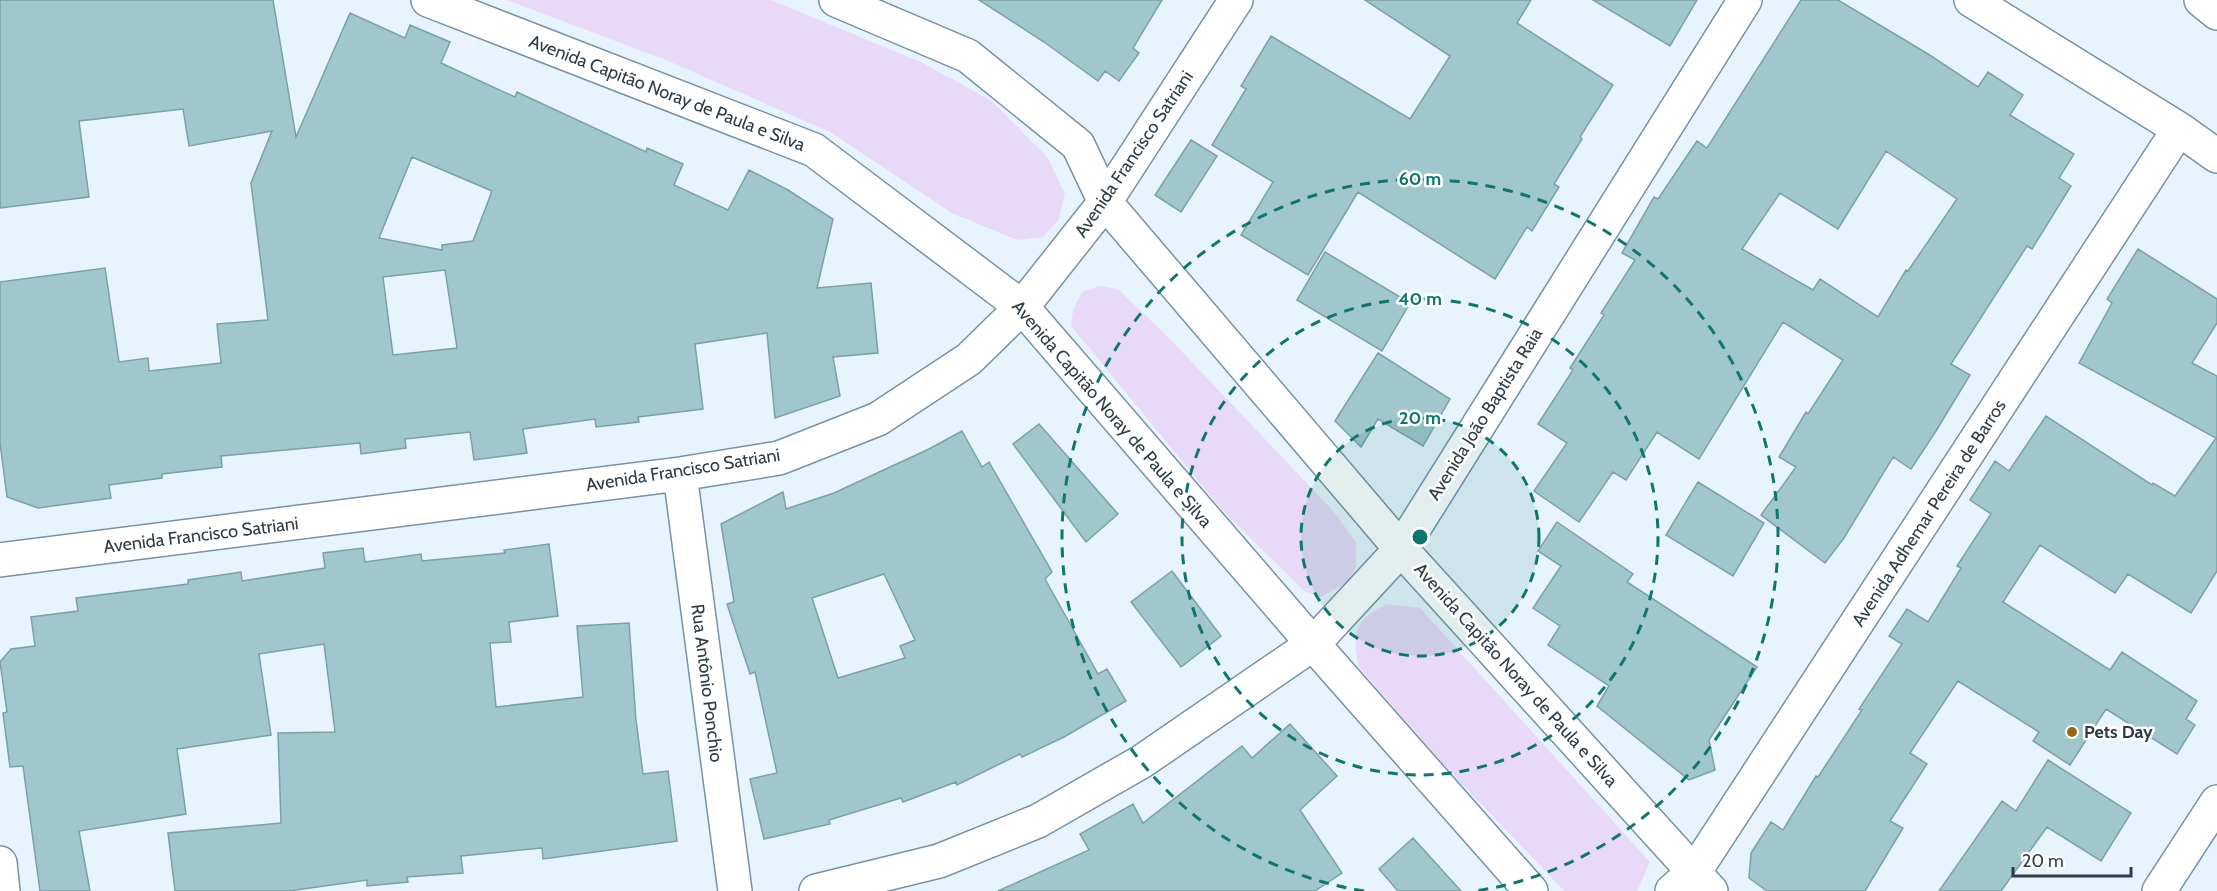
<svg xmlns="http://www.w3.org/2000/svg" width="2217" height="891" font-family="Cabin,sans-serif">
	<rect width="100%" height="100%" fill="#e8f4fd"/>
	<path fill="#e8d9f9" d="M 507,0 L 771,0 L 923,63 L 992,101 L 1048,158 L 1065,194 L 1058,221 L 1043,237 L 1017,240 L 952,213 L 830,132 L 666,60 Z
		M 1100,286 L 1118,289 L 1171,340 L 1334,512 L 1356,542 L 1356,566 L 1349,581 L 1321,597 L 1304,591 L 1224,512 L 1071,326 L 1073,310 L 1082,292 Z
		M 1387,604 L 1420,608 L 1650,862 L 1637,891 L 1564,891 L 1443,764 L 1359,667 C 1351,634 1355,619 1387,604 Z"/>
	<path fill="#a0c7cd" stroke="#7ba1a7" stroke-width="1.5" fill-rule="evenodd" d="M 0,0 L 273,0 L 296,137 L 350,13 L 405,38 L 410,25 L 450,42 L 441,63 L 515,97 L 517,92 L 646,152 L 647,148 L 683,164 L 674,185 L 728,210 L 749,170 L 788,190 L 833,219 L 817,288 L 871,283 L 878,353 L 833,357 L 840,396 L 775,418 L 767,333 L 695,344 L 703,409 L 638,417 L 639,422 L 596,427 L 595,419 L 523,429 L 527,453 L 474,460 L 470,432 L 405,439 L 406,448 L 361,454 L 360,443 L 221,456 L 222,467 L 162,474 L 162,478 L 109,485 L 111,498 L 38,508 L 7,497 L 0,443 L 0,282 L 105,268 L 119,362 L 148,358 L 149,371 L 221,363 L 217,324 L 268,320 L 251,183 L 272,131 L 189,146 L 183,109 L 79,121 L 89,197 L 0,208 ZM 412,157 L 492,191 L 473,241 L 442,245 L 442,250 L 379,238 ZM 445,270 L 457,348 L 393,355 L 383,277 Z
		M 979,0 L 1162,0 L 1133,48 L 1139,53 L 1119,81 L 1105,71 L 1098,81 L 1044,42 Z
		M 1365,0 L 1531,0 L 1517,23 L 1613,85 L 1580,137 L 1582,139 L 1554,184 L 1559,187 L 1532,231 L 1527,227 L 1495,279 L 1358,192 L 1308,275 L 1241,235 L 1273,182 L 1212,145 L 1246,89 L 1241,86 L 1271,36 L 1410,119 L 1450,56 Z
		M 1593,0 L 1697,0 L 1670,46 Z
		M 1801,0 L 1838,0 L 1928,54 L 1978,87 L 1988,72 L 2023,95 L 2010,115 L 2074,154 L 2059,178 L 2071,186 L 2032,249 L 2027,246 L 1951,364 L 1970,375 L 1936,431 L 1911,469 L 1893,457 L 1844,538 L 1825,563 L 1761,515 L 1796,467 L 1779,457 L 1806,412 L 1808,414 L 1843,360 L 1783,322 L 1699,459 L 1657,432 L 1626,480 L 1613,472 L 1579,522 L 1534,491 L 1567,443 L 1538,424 L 1573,370 L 1570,368 L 1604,315 L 1601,313 L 1635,260 L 1622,253 L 1654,197 L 1658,199 L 1697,141 L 1707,148 ZM 1886,151 L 1957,199 L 1908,271 L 1906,270 L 1878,317 L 1820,279 L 1813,290 L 1742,249 L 1780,193 L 1838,229 Z
		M 1191,140 L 1217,156 L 1181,212 L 1155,195 Z
		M 2138,249 L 2217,299 L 2217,323 L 2192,363 L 2217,376 L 2217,571 L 2191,613 L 2128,574 L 2115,593 L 2040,545 L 2003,602 L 2110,670 L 2122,652 L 2197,701 L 2186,719 L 2195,725 L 2177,754 L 2106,709 L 2070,765 L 2033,741 L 2039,732 L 1958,681 L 1910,753 L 1927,764 L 1890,821 L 1903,828 L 1865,891 L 1767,891 L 1749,878 L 1751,853 L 1771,822 L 1783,830 L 1816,776 L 1818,777 L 1862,710 L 1859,709 L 1902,644 L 1889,636 L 1907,609 L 1928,622 L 1961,568 L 1957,566 L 1991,514 L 1970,500 L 1995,461 L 2009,471 L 2046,416 L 2152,485 L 2153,483 L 2175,496 L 2216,438 L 2079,363 L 2112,303 L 2107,299 Z
		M 1325,252 L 1410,303 L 1382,351 L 1297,300 Z
		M 1378,353 L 1450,399 L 1423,446 L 1378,419 L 1361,447 L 1335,421 Z
		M 1039,424 L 1118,514 L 1086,542 L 1013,444 Z
		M 962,431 L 982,467 L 989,462 L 1052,572 L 1045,579 L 1098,674 L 1107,669 L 1126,701 L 1064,737 L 1022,757 L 1020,754 L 957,785 L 956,782 L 903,802 L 901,798 L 829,820 L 830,824 L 764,839 L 750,779 L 777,773 L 755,672 L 750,674 L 727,604 L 734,602 L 721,524 L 783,492 L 786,509 L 834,493 L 929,449 ZM 884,574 L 915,640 L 900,646 L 905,658 L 838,678 L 812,598 Z
		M 1698,482 L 1764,523 L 1733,576 L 1666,535 Z
		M 1557,522 L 1633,574 L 1627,582 L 1757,667 L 1709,740 L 1715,770 L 1689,780 L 1597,706 L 1609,686 L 1548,645 L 1560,626 L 1533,608 L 1561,566 L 1538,551 Z
		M 549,544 L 558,616 L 509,622 L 511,642 L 490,643 L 496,707 L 583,697 L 577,626 L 629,623 L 636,720 L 643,774 L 668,771 L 677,841 L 543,859 L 542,848 L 461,856 L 463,873 L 407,877 L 408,882 L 367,886 L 367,880 L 289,891 L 175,891 L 168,833 L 281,823 L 278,733 L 335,732 L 324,644 L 259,654 L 271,735 L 177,749 L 186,814 L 79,831 L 90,891 L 40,891 L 23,766 L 10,767 L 3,713 L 7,712 L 0,662 L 11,649 L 35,646 L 31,617 L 78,611 L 76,598 L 188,584 L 188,580 L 241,572 L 242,581 L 325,568 L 323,553 L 363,548 L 365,562 L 421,554 L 422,561 L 505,553 L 504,550 Z
		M 1172,571 L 1221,636 L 1181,667 L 1131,602 Z
		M 1290,724 L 1337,776 L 1300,810 L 1342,873 L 1315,891 L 998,891 L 1089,850 L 1080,834 L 1133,804 L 1143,823 L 1242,746 L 1252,758 Z
		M 2048,760 L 2131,813 L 2101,861 L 2047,827 L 2001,891 L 1939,891 L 2002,801 L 2016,811 Z
		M 1413,838 L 1461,891 L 1398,891 L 1379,869 Z"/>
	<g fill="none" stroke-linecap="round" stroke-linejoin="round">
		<defs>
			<path id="street" d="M 428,0 L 814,150 L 1022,307 L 1313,644 L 1531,891
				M 836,0 L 968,56 L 1078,145 L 1105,202 L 1401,549 L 1711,891
				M 1971,0 L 2179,129 L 2217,156
				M 680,474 L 735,891
				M 0,560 L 680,474 L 779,458 L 878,419 L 969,359 L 1022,307 L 1105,202 L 1236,0
				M 0,863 L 3,891
				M 816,891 L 939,861 L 1038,821 L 1141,762 L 1313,644 L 1401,549 L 1745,0
				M 1672,891 L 1695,871 L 2179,129
				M 2159,891 L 2217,802"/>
			<path id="highway" d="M 2201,0 L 2217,13"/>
		</defs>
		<use href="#street" stroke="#7792a6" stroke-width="36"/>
		<use href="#highway" stroke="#7792a6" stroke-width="36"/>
		<use href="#street" stroke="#fff" stroke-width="33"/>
		<use href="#highway" stroke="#fff" stroke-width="33"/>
	</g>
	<circle cx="1420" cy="537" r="119" fill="#0f766e" fill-opacity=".12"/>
	<g fill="none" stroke="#0f766e" stroke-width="3" stroke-dasharray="10 8">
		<circle cx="1420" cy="537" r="119"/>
		<circle cx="1420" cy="537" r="238"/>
		<path d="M1364 891A358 358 0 1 1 1476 891"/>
	</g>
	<circle fill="#936813" stroke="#fff" stroke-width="2" cx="2072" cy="732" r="6"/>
	<g text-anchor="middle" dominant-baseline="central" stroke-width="5" stroke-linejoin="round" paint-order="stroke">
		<g font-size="18" fill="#303c44" stroke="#fff">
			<text transform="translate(667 93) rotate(21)">Avenida Capitão Noray de Paula e Silva</text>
			<text transform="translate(1134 154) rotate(-56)">Avenida Francisco Satriani</text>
			<text transform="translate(1112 414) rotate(49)">Avenida Capitão Noray de Paula e Silva</text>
			<text transform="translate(1485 414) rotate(-58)">Avenida João Baptista Raia</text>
			<text transform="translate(683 470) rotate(-9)">Avenida Francisco Satriani</text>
			<text transform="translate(1929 513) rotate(-57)">Avenida Adhemar Pereira de Barros</text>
			<text transform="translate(201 535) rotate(-7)">Avenida Francisco Satriani</text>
			<text transform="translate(1516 675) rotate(48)">Avenida Capitão Noray de Paula e Silva</text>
			<text transform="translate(707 683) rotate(83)">Rua Antônio Ponchio</text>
		</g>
		<g font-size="18" font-weight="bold" fill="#303c44" stroke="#fff" text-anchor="start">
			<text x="2084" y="732">Pets Day</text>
		</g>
	</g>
	<circle cx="1420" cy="537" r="9" fill="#0f766e" stroke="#fff" stroke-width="3"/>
	<g font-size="18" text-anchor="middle" font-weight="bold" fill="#0f766e" stroke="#fff" stroke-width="5" stroke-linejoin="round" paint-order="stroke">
		<text x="1420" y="185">60 m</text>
		<text x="1420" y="305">40 m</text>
		<text x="1420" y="424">20 m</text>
	</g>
	<path d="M2013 867v9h118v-9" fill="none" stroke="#303c44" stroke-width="3"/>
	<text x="2022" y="867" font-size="18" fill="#303c44" stroke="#ffffff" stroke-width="4.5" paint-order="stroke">20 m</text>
</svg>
